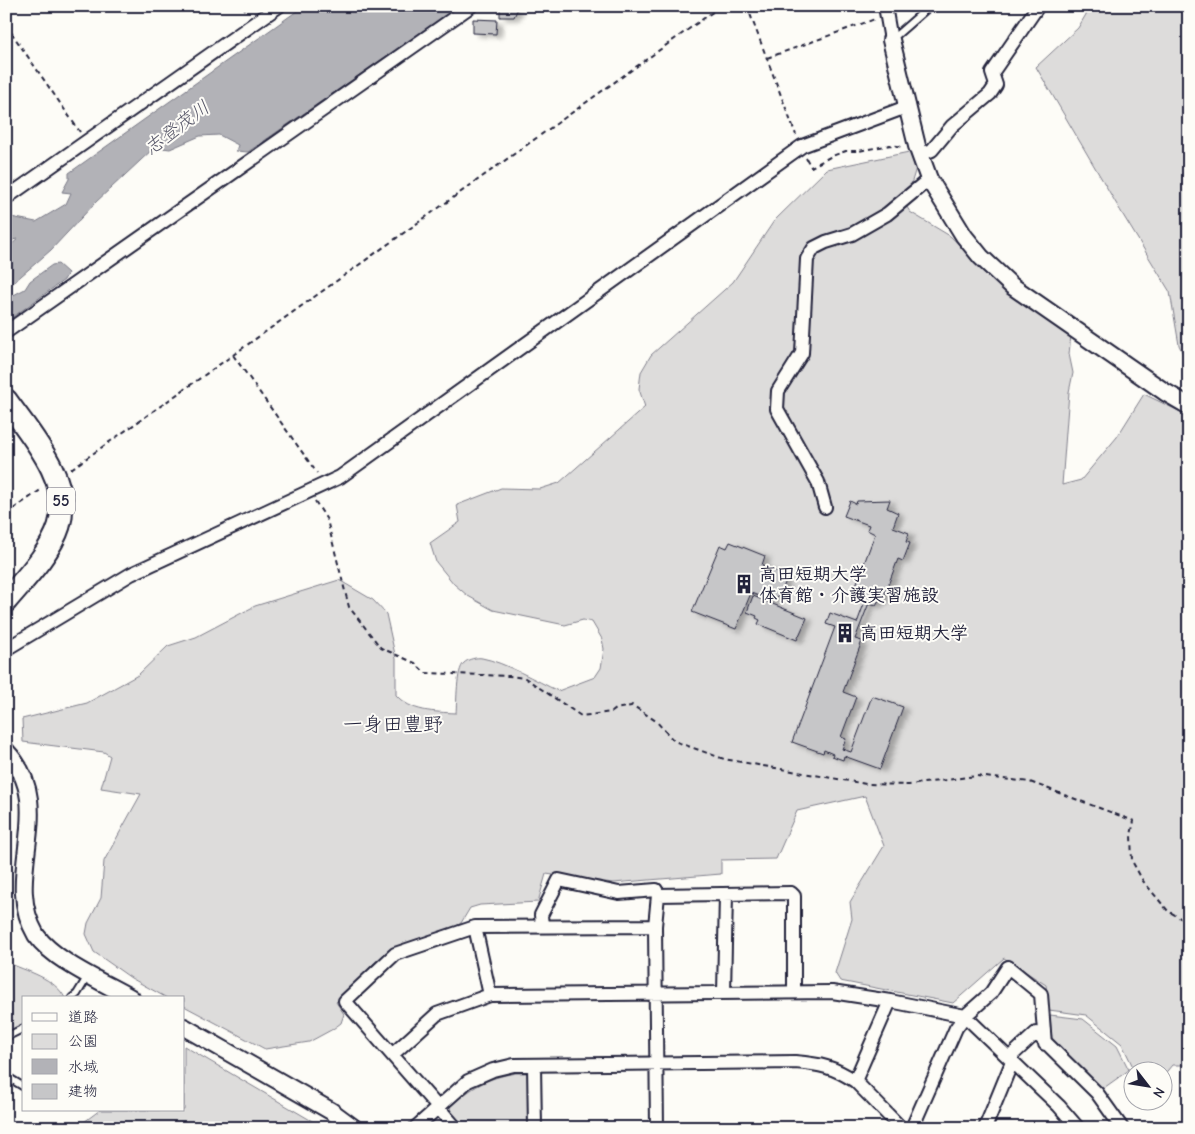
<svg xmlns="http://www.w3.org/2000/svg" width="1195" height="1134" font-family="'Comic Neue','Klee One',sans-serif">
	<defs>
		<filter id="shadow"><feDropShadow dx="5.5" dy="3" stdDeviation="2.5" flood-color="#0004"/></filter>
	</defs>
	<rect width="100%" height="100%" fill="#fdfcf7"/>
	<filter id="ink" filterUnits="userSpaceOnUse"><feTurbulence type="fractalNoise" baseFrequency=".02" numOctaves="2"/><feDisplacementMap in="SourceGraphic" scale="10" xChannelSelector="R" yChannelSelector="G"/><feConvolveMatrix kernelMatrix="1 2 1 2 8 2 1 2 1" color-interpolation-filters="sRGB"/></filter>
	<g filter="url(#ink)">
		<path fill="#dddcdb" stroke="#807f8b" d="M 1091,6 L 1189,6 L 1189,367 L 1179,345 L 1170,292 L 1120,210 L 1036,67 L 1078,28 Z
			M 909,152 L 915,159 L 916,168 L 905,204 L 910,212 L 950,236 L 999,281 L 1071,335 L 1069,354 L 1073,373 L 1069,392 L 1062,485 L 1081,480 L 1117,437 L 1144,394 L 1189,416 L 1189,1065 L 1172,1065 L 1163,1076 L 1162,1072 L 1135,1071 L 1122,1044 L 1086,1015 L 1049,1010 L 1046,985 L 1004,958 L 953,1003 L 840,981 L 835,973 L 852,919 L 850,902 L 884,846 L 865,796 L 797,811 L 776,859 L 721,860 L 721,874 L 613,883 L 546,874 L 538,902 L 480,905 L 470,908 L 461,923 L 453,928 L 390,950 L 374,963 L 336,1002 L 344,1014 L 341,1023 L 333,1029 L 309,1042 L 265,1049 L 184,1006 L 184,998 L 167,998 L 131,978 L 94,952 L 86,934 L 88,923 L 101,898 L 104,861 L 141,794 L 101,788 L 110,756 L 104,752 L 23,742 L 22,719 L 87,703 L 138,675 L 168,646 L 196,637 L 255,606 L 339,580 L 373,600 L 386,614 L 396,659 L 396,695 C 411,712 434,712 456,713 C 457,702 456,670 464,663 C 468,659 477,657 482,658 C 504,662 537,681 558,691 L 595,677 L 601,668 L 604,649 L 602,639 L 592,622 L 583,620 L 565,625 L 493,610 L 468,596 L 454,584 L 436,562 L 430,543 L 460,522 L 457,505 L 501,488 L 540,489 L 559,483 L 645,407 L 639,389 L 640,380 L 641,372 L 651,355 L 733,282 L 774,221 L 827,169 Z
			M 6,962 C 26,971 55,978 65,998 L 24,998 L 24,1025 L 9,1032 L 6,1031 Z
			M 1050,1015 L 1083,1019 L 1117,1046 L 1129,1070 L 1101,1090 L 1052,1040 Z
			M 184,1046 L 324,1128 L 76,1128 L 100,1110 L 184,1110 Z
			M 516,1073 L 530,1073 L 531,1128 L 464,1128 L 451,1114 L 450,1106 C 473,1087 486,1078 516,1073 Z"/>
		<path fill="#b2b2b7" stroke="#787885" d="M 304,6 L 459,6 L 248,152 L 236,151 L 238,145 L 219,135 L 200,136 L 170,149 L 155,147 L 96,202 L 51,250 L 6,289 L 6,249 L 18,239 L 11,240 L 6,245 L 6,216 L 36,222 L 66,204 L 71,193 L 62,192 L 69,179 L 69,173 Z
			M 58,264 L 68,273 L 64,280 L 6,322 L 6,299 L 25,289 L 30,281 L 52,265 Z"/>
		<path fill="#c6c6c8" stroke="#22223b" filter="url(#shadow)" d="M 500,6 L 519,6 L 514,17 L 500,17 Z
			M 473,19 L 497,20 L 496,34 L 473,33 Z
			M 890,500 L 887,508 L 898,513 L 893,527 L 909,533 L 906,542 L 910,543 L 903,561 L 898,559 L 882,601 L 879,600 L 876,605 L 869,603 L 855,639 L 862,641 L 843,692 L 856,697 L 841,737 L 846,739 L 842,749 L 851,752 L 872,696 L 903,707 L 880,769 L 844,756 L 843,760 L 832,756 L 833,754 L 824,750 L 823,753 L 792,742 L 835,627 L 826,624 L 830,613 L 857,623 L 865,601 L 852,596 L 875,534 L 867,530 L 869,525 L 844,516 L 850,501 L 856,504 L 857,501 Z
			M 730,542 L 765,556 L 762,565 L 783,574 L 785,583 L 781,593 L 772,601 L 751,593 L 736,629 L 692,612 L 720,545 L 727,548 Z
			M 753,596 L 807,618 L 797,640 L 758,624 L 760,620 L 756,618 L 757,616 L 747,612 Z"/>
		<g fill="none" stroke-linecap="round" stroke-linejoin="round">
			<defs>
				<path id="service" d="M 891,40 L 930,6
					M 72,998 L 77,994 L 88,976
					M 6,1037 L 24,1028
					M 6,1076 L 24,1087"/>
				<path id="minor" d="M 885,6 L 891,40
					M 920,155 L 932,150 L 952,126 L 990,94 L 996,85 L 992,73 L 1038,6
					M 6,198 L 279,6
					M 6,332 L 471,6
					M 825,507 L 818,482 L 777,409 L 778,391 L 802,353 L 807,259 L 814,248 L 826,242 L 852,234 L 887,214 L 929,179
					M 6,649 L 131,574 L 340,477 L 802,146 L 909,106
					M 658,895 L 791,893 L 794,896 L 794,992
					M 542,926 L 541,915 L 559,880 L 619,893 L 656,890 L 658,895 L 655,926 L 657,1128
					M 475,927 L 490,995
					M 724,993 L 726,894
					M 393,1054 L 437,1014 L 490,995 L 832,992 L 890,1001 L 965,1016 L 1059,1106 L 1078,1128
					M 1009,1058 L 1036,1033 L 1097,1093 L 1122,1128
					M 534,1065 L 535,1128
					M 855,1081 L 890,1001
					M 415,1128 L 468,1081 L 493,1070 L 514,1065 L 795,1062 C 820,1064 834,1067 855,1081 L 901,1128
					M 456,1128 L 345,1001 L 395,954 L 475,927 L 655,926
					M 912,1128 L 956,1028 L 965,1016 L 991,993 L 1008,967 L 1041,994 L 1045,1044
					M 985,1128 L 1012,1062"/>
				<path id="tertiary" d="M 891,40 L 917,146 L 929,179 L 964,236 L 981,257 L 1012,286 L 1165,392 L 1189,406
					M 6,751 C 60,808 0,874 36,935 C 54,961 103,982 131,998
					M 184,1027 L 331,1111 L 354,1128"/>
				<path id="primary" d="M 6,400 C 30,434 73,481 59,526 C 51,552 24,580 6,601"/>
			</defs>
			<use href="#service" stroke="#22223b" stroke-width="10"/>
			<use href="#minor" stroke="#22223b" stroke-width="16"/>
			<use href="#tertiary" stroke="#22223b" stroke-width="20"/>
			<use href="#primary" stroke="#22223b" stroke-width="25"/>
			<path stroke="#22223b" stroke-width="2" stroke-dasharray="5 4" stroke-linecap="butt" d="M 243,6 L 247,13
				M 747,6 L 796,135
				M 6,25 L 80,132
				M 767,58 L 875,19
				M 806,158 L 811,167 L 832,156 L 846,151 L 859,151 L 890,145 L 903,147
				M 233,355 L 317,473
				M 71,469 L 233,355 L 721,6
				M 315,501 L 327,520 L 349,607 L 381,648 L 415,663 L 425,673 L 509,676 L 525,678 L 581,716 L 612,712 L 616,709 L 631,706 L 632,705 L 656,721 L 674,741 L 724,759 L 866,784 L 909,785 L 976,776 L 1030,782 L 1134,821 L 1131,835 L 1132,861 L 1143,881 L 1168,911 L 1189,923
				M 6,514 L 42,489"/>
			<use href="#service" stroke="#fdfcf7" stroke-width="6"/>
			<use href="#minor" stroke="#fdfcf7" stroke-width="12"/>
			<use href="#tertiary" stroke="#fdfcf7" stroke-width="16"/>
			<use href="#primary" stroke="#fdfcf7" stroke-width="21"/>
		</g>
	</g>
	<defs>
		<symbol id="building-bare" viewBox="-9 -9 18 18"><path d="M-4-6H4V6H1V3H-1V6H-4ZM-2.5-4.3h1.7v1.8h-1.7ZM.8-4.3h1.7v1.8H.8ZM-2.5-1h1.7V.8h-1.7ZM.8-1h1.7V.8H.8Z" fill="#22223b" stroke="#fdfcf7" stroke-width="2.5" paint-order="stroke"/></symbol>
	</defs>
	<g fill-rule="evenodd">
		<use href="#building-bare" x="730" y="570" width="28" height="28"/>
		<use href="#building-bare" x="831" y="619" width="28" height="28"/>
	</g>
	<g text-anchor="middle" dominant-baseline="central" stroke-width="4" stroke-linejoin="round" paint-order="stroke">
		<rect fill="#fdfcf7" stroke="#646373" stroke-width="1" x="47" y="487.5" width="28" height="27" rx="4"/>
		<g font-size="16" font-weight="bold" fill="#22223b">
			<text x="61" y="501">55</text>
		</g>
		<g font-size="18" font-weight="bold" fill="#22223b" stroke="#fdfcf7" text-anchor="start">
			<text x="759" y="574">高田短期大学<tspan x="759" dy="21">体育館・介護実習施設</tspan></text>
			<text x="860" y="633">高田短期大学</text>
		</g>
		<g font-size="19" font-style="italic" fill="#545466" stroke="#fdfcf7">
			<text transform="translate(177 128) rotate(-37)">志登茂川</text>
		</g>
		<g font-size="20" fill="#22223b" stroke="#fdfcf7">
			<text x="393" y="724">一身田豊野</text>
		</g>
	</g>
	<rect width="1195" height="1134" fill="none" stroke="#fdfcf7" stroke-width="25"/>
	<rect x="12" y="12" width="1170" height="1109" fill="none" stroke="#22223b" stroke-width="2" filter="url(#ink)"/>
	<rect x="22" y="996" width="162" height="115" fill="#fdfcf7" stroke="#a5a5ac"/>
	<rect x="32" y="1013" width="25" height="8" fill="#fdfcf7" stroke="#a5a5ac"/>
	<text x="68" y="1022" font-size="15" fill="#22223b">道路</text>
	<rect x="32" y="1034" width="25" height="15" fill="#dddcdb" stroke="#a5a5ac"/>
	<text x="68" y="1046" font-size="15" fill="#22223b">公園</text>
	<rect x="32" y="1059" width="25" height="15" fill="#b2b2b7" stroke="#a5a5ac"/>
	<text x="68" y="1072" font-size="15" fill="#22223b">水域</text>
	<rect x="32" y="1084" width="25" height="15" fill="#c6c6c8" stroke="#a5a5ac"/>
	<text x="68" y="1096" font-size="15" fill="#22223b">建物</text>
	<g transform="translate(1148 1086) rotate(121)"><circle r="24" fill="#fdfcf7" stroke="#a5a5ac"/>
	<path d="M0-4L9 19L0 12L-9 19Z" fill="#22223b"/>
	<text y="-8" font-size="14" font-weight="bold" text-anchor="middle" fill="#22223b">N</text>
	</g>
</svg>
